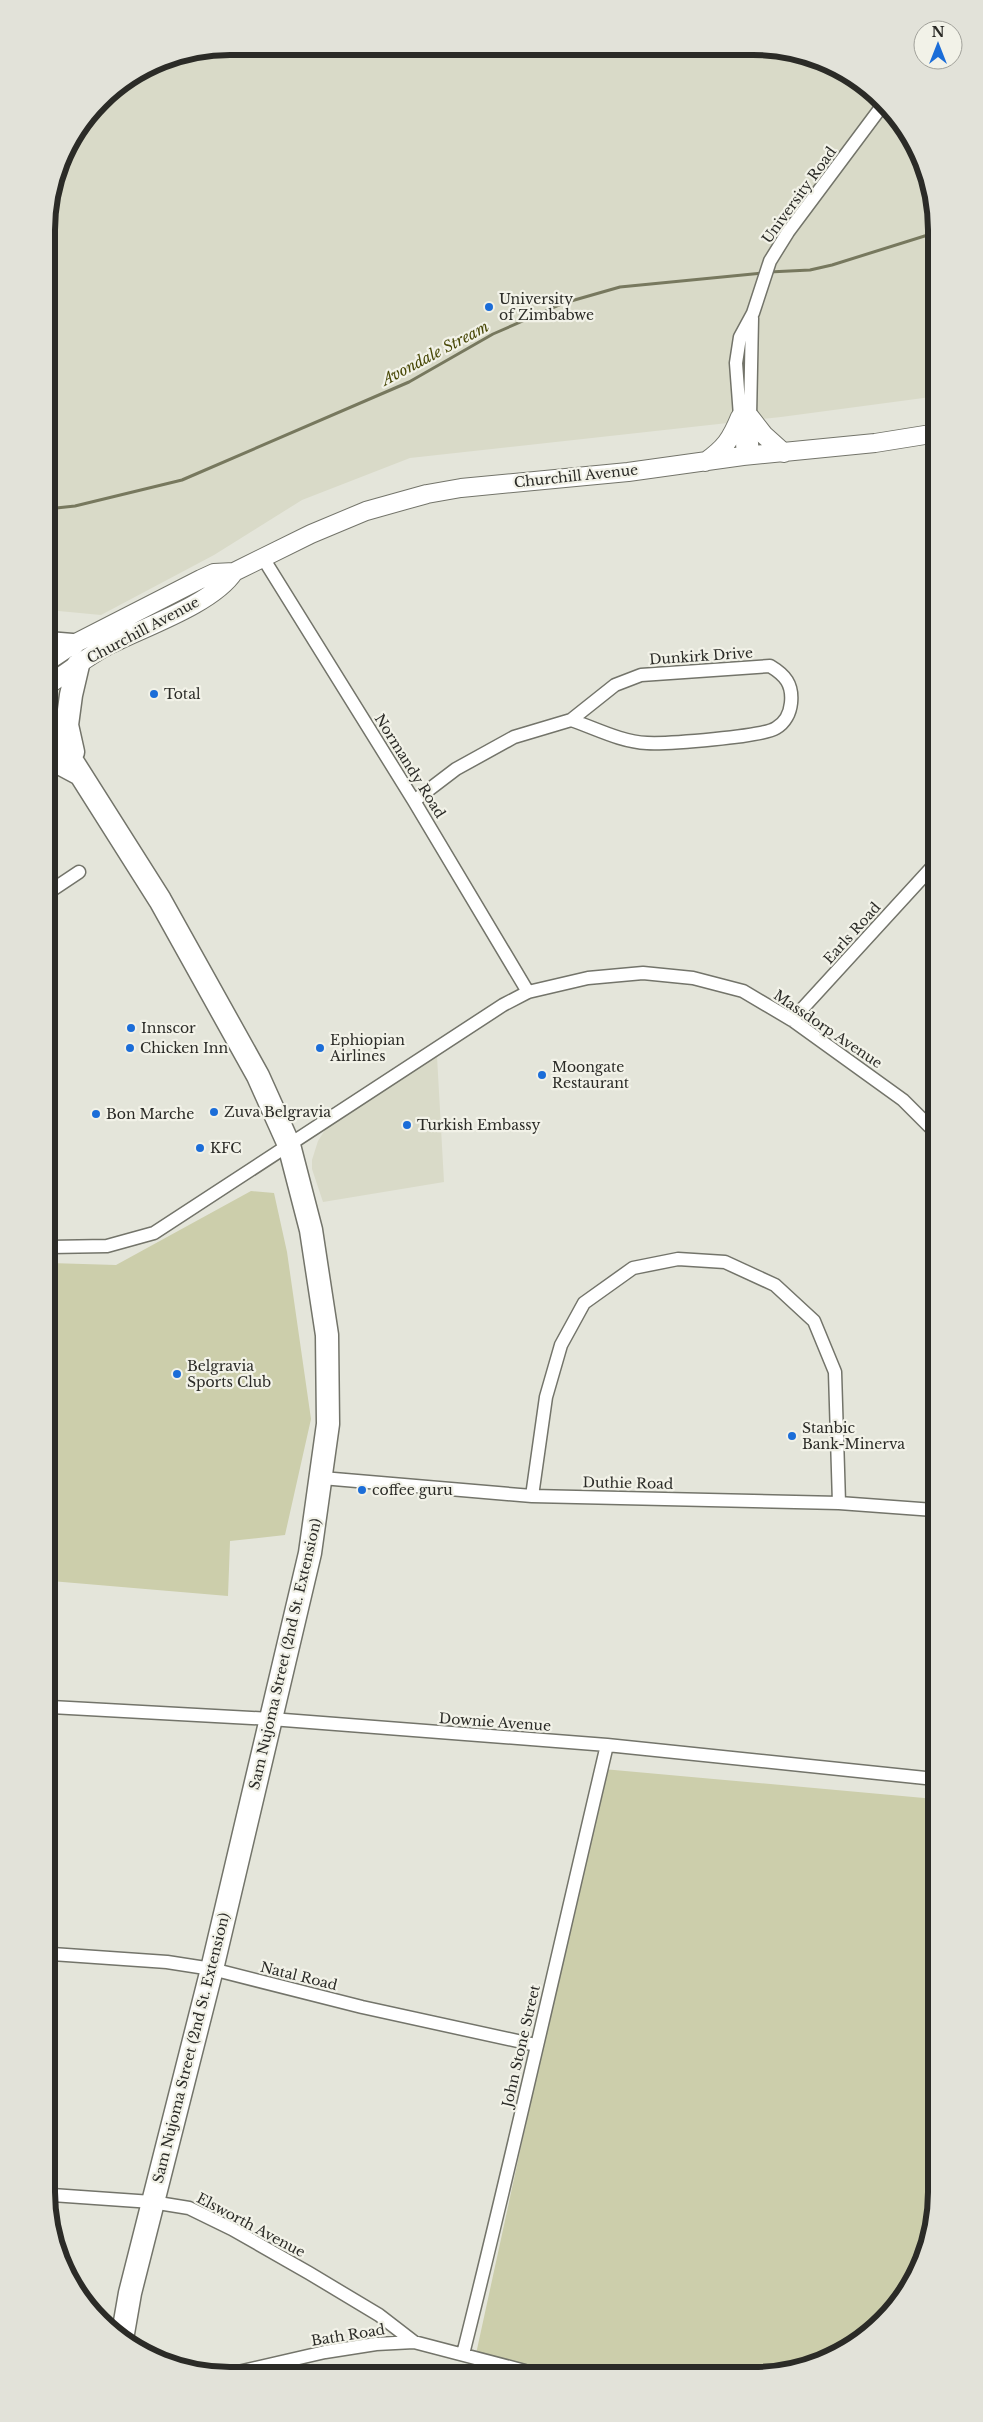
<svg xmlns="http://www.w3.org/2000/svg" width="983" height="2422" font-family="'Libre Baskerville',serif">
	<rect width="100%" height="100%" fill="#e4e5da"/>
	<path fill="#d9dac8" d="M 230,46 L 789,50 L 835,65 L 883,100 L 912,138 L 931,182 L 931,397 L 781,417 L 410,458 L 302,500 L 214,555 L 101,615 L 48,610 L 47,217 L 65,148 L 108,92 L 160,60 Z
		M 437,1056 L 444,1182 L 323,1202 L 312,1169 L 312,1160 L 318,1141 L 328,1125 Z"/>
	<path fill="#ccceab" d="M 251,1191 L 274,1193 L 287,1252 L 311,1419 L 285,1535 L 230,1541 L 228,1596 L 51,1581 L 50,1263 L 116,1265 Z
		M 603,1769 L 935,1799 L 936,2204 L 923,2262 L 891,2313 L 845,2351 L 801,2370 L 553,2371 L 476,2354 Z"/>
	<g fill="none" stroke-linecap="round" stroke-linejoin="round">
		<path stroke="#77785e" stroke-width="3" d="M 769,272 L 810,270 L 832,265 L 931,234
			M 47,509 L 75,506 L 182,480 L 409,382 L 493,334 L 564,303 L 620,287 L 763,273"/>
		<defs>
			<path id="street" d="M 752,318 L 750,417 L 753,456
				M 743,456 L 736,363 L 740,337 L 753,313 L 770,261 L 788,232 L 885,102
				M 263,558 L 414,801 L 528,992
				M 414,801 L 456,769 L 514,737 L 571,720 L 615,685 L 641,675 L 770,666 C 785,675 793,684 791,703 C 790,713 785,723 776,728 C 762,737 667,744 647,743 C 621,742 595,728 571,720
				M 49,892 L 79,872
				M 792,1020 L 933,866
				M 50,1247 L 107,1246 L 154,1233 L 503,1005 L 528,992 L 588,978 L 643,973 L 693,978 L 743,991 L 792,1020 L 903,1100 L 933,1130
				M 322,1478 L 532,1496 L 839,1503 L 934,1510
				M 532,1496 L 546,1397 L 561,1345 L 584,1303 L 633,1268 L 678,1259 L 725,1262 L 775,1285 L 814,1321 L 835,1372 L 839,1503
				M 51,1707 L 271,1719 L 607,1745 L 935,1779
				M 52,1954 L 167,1962 L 212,1969 L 362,2007 L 536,2045
				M 52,2195 L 152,2202 L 189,2208 L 232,2229 L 309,2273 L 379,2315 L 414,2342
				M 463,2354 C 514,2152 559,1948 607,1745
				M 238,2372 L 325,2352 L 376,2344 L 414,2342 L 525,2371"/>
			<path id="secondary" d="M 750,417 L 764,435 L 784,453
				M 705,462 C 725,448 731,439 740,417
				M 48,661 L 72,645 L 201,579 L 214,573 L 234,572 L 311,534 L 366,511 L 427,494 L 461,488 L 628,472 L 743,456 L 875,443 L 931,434
				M 48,685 C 68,672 88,656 109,645 C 144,627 213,604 234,572"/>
			<path id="highway" d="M 48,643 L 72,645
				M 48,723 L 160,900 L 258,1076 L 289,1145 L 311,1230 L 327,1335 L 328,1424 L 310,1553 L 212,1969 L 130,2293 L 122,2339
				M 73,752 L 67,725 L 71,695 L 78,665
				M 48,757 L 78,773"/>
		</defs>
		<use href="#street" stroke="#73746a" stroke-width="15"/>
		<use href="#secondary" stroke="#73746a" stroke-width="20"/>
		<use href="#highway" stroke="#73746a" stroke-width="25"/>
		<use href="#street" stroke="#fff" stroke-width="12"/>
		<use href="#secondary" stroke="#fff" stroke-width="18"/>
		<use href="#highway" stroke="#fff" stroke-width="22"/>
	</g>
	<g fill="#1b6dd8" stroke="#f2f2e8" stroke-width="2">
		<circle cx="489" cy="307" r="5"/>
		<circle cx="154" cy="694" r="5"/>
		<circle cx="131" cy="1028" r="5"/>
		<circle cx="130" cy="1048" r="5"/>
		<circle cx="320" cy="1048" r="5"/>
		<circle cx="542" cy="1075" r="5"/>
		<circle cx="214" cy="1112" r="5"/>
		<circle cx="96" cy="1114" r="5"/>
		<circle cx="407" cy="1125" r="5"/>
		<circle cx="200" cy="1148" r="5"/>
		<circle cx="177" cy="1374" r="5"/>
		<circle cx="792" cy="1436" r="5"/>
		<circle cx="362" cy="1490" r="5"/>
	</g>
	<g text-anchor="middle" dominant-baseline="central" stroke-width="4.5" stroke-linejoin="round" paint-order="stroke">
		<g font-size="14" fill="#2b2b27" stroke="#f2f2e8">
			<text transform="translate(799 195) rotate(-54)">University Road</text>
			<text transform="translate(576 476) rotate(-6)">Churchill Avenue</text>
			<text transform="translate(143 630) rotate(-28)">Churchill Avenue</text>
			<text transform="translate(701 656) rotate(-4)">Dunkirk Drive</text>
			<text transform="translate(410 766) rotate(58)">Normandy Road</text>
			<text transform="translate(852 933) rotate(-48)">Earls Road</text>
			<text transform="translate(828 1029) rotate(34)">Massdorp Avenue</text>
			<text transform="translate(628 1483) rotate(1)">Duthie Road</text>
			<text transform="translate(285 1654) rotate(-77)">Sam Nujoma Street (2nd St. Extension)</text>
			<text transform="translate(495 1722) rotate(4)">Downie Avenue</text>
			<text transform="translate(299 1976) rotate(14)">Natal Road</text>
			<text transform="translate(521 2046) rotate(-77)">John Stone Street</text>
			<text transform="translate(191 2048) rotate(-76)">Sam Nujoma Street (2nd St. Extension)</text>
			<text transform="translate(251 2225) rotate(28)">Elsworth Avenue</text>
			<text transform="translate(348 2335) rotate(-9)">Bath Road</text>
		</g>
		<g font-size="14" fill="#2b2b27" stroke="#f2f2e8" text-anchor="start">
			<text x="499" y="299">University<tspan x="499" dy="16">of Zimbabwe</tspan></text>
			<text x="164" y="694">Total</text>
			<text x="141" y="1028">Innscor</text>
			<text x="330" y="1040">Ephiopian<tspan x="330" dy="16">Airlines</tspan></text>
			<text x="140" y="1048">Chicken Inn</text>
			<text x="552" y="1067">Moongate<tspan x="552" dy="16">Restaurant</tspan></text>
			<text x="224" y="1112">Zuva Belgravia</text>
			<text x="106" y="1114">Bon Marche</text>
			<text x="417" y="1125">Turkish Embassy</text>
			<text x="210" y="1148">KFC</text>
			<text x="187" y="1366">Belgravia<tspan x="187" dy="16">Sports Club</tspan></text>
			<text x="802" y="1428">Stanbic<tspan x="802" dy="16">Bank-Minerva</tspan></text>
			<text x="372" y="1490">coffee guru</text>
		</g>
		<g font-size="15" font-style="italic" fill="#474705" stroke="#f2f2e8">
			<text transform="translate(435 353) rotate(-28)">Avondale Stream</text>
		</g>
	</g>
	<path d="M0 0H983V2422H0ZM230 55H753A175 175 0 0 1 928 230V2192A175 175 0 0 1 753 2367H230A175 175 0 0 1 55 2192V230A175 175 0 0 1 230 55Z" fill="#e2e2d9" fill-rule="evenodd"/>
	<path fill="none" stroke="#2b2b27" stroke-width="6" d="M230 55H753A175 175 0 0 1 928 230V2192A175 175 0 0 1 753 2367H230A175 175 0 0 1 55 2192V230A175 175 0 0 1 230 55Z"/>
	<g transform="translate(938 45)"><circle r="24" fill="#f2f2e8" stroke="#a2a29b"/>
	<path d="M0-4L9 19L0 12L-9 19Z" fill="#1b6dd8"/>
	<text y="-8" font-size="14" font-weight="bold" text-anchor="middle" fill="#2b2b27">N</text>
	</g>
</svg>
